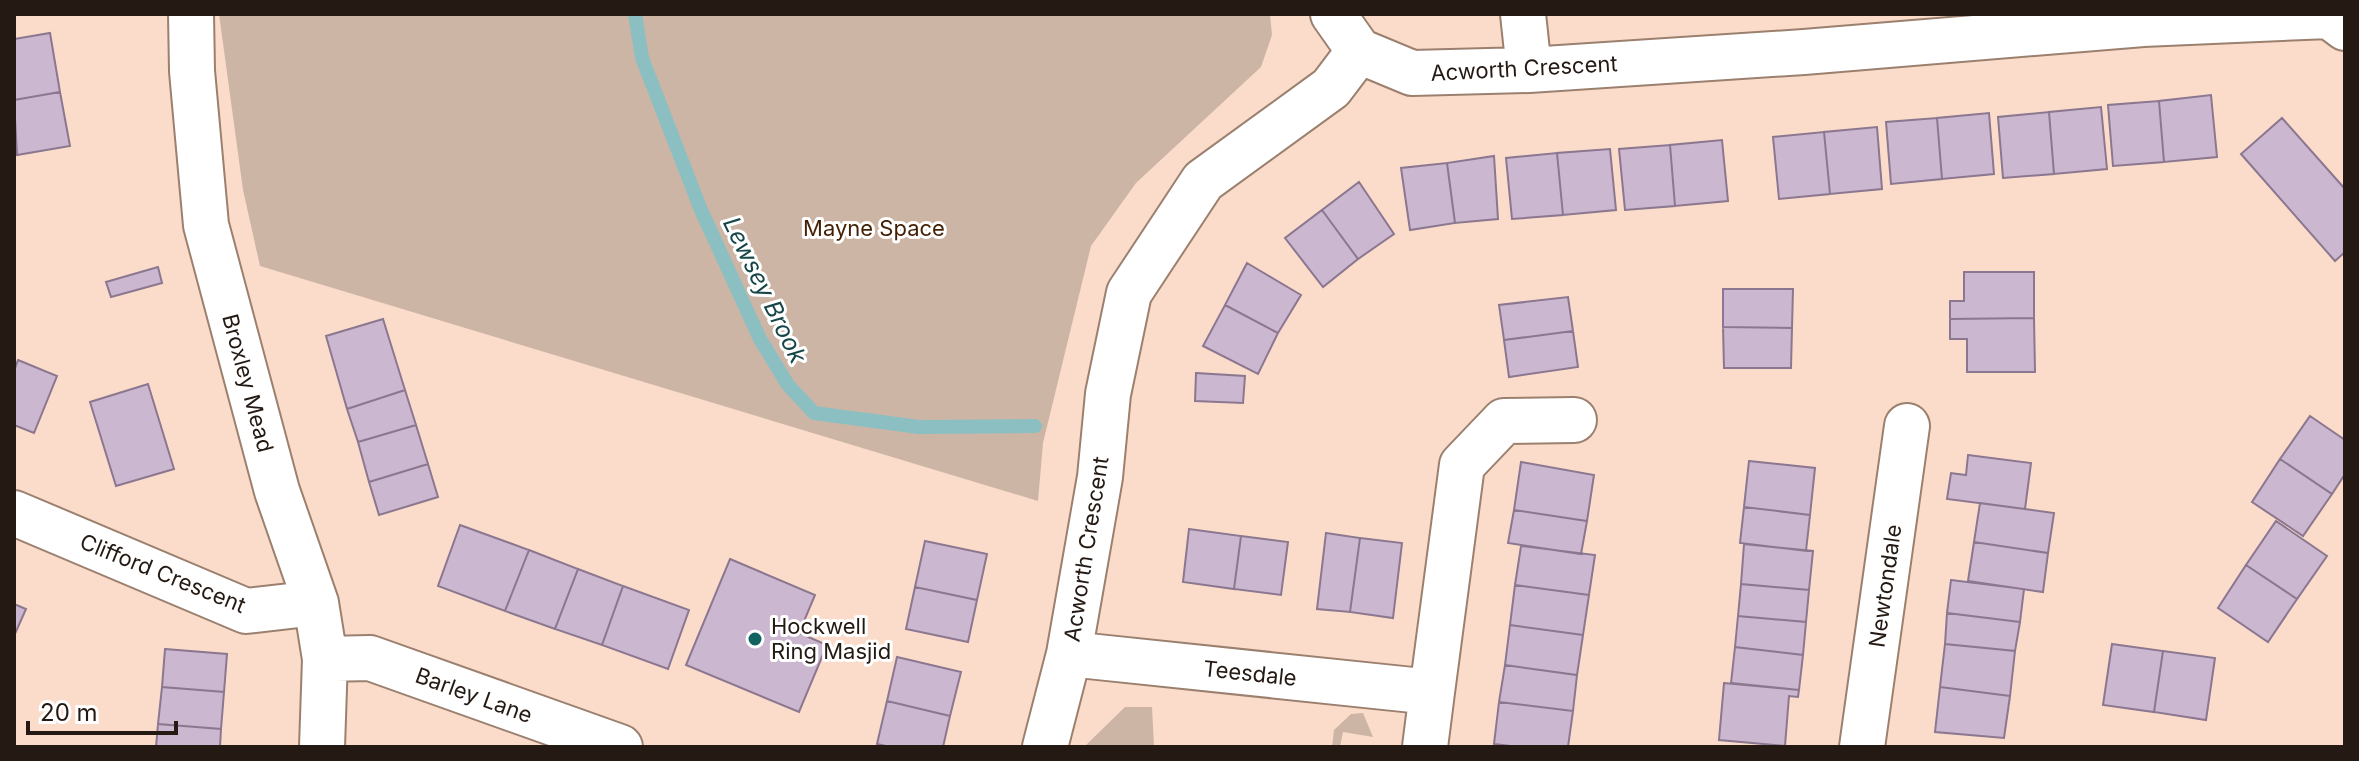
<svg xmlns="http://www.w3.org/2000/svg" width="2359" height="761" font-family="Inter,sans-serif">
	<rect width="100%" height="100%" fill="#fbdcca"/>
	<path fill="#cdb5a6" d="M 219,14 L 1270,14 L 1272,35 L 1261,67 L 1136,183 L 1091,246 L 1043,443 L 1038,501 L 260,266 L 243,190 Z
		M 1125,707 L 1152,707 L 1154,747 L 1084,747 Z
		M 1363,713 L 1373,737 L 1343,732 L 1340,747 L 1332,747 L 1334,730 L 1351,714 Z"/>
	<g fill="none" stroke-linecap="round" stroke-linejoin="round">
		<path stroke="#8bbfc2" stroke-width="14" d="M 635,14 L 642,58 L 701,210 L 760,339 L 788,385 L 814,413 L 919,427 L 1035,426"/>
	</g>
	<path fill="#ccb7d0" stroke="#8b778f" stroke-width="2" d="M 50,33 L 60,92 L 14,100 L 14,39 Z
		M 60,92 L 70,146 L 17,155 L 14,100 Z
		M 2211,95 L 2217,157 L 2164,162 L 2159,101 Z
		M 2159,101 L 2164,162 L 2113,166 L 2108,105 Z
		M 2101,107 L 2107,169 L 2054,174 L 2049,112 Z
		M 2049,112 L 2054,174 L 2003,178 L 1998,117 Z
		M 1989,113 L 1994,174 L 1942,179 L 1937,118 Z
		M 1937,118 L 1942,179 L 1891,184 L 1886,122 Z
		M 2282,118 L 2345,189 L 2345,252 L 2335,261 L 2241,154 Z
		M 1877,127 L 1882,189 L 1830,194 L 1824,132 Z
		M 1824,132 L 1830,194 L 1779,199 L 1773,137 Z
		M 1722,140 L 1728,201 L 1675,206 L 1670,145 Z
		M 1670,145 L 1675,206 L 1625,210 L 1619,149 Z
		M 1610,149 L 1616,210 L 1563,215 L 1557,153 Z
		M 1557,153 L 1563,215 L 1512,219 L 1506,158 Z
		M 1494,156 L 1498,219 L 1455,223 L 1447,163 Z
		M 1447,163 L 1455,223 L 1410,230 L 1401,168 Z
		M 1359,182 L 1394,234 L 1358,259 L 1322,210 Z
		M 1322,210 L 1358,259 L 1323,287 L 1285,238 Z
		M 1247,263 L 1301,295 L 1278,333 L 1225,305 Z
		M 158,267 L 162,283 L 111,297 L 106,282 Z
		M 1964,272 L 2034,272 L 2034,318 L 1950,319 L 1950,301 L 1964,301 Z
		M 1723,289 L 1793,289 L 1792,328 L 1723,327 Z
		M 1568,297 L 1573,331 L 1504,340 L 1499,305 Z
		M 1225,305 L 1278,333 L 1258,374 L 1203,346 Z
		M 2034,318 L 2035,372 L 1967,372 L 1967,339 L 1950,339 L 1950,319 Z
		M 383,319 L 405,390 L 347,409 L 326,336 Z
		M 1723,327 L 1792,328 L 1791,368 L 1724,368 Z
		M 1573,331 L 1578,367 L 1509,377 L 1504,340 Z
		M 18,360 L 57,376 L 34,433 L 14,425 L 14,371 Z
		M 1196,373 L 1245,376 L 1243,403 L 1195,401 Z
		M 148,384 L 174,469 L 116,486 L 90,402 Z
		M 405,390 L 416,425 L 358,442 L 347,409 Z
		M 2310,416 L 2345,440 L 2345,474 L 2332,494 L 2280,459 Z
		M 416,425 L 428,464 L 369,482 L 358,442 Z
		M 1968,455 L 2031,463 L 2025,509 L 1947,499 L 1951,473 L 1966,475 Z
		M 2280,459 L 2332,494 L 2303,536 L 2252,502 Z
		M 1749,461 L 1815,468 L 1810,515 L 1744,507 Z
		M 1521,462 L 1594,475 L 1587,521 L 1514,510 Z
		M 428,464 L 438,497 L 379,515 L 369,482 Z
		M 1980,503 L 2054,513 L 2048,553 L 1974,542 Z
		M 1744,507 L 1810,515 L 1806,551 L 1740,543 Z
		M 1514,510 L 1587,521 L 1581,554 L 1508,543 Z
		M 2276,521 L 2327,556 L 2297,599 L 2246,565 Z
		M 460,525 L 529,550 L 505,611 L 438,586 Z
		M 1189,529 L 1241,536 L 1234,589 L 1183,582 Z
		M 1326,533 L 1360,538 L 1350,612 L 1317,609 Z
		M 1241,536 L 1288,542 L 1281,595 L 1234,589 Z
		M 1360,538 L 1402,543 L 1393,618 L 1350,612 Z
		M 925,541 L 987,554 L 977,600 L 915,587 Z
		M 1974,542 L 2048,553 L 2043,592 L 1968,581 Z
		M 1744,544 L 1813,551 L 1809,590 L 1741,584 Z
		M 1521,546 L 1595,555 L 1589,595 L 1515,585 Z
		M 529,550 L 578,569 L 555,629 L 505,611 Z
		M 730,559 L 815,595 L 799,633 L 827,645 L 799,712 L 686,665 Z
		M 2246,565 L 2297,599 L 2268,642 L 2218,608 Z
		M 578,569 L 623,586 L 602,645 L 555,629 Z
		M 1951,580 L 2024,589 L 2020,622 L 1947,613 Z
		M 1741,584 L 1809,590 L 1806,622 L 1738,616 Z
		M 1515,585 L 1589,595 L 1583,635 L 1510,625 Z
		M 623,586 L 689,610 L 668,669 L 602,645 Z
		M 915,587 L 977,600 L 968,642 L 906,629 Z
		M 14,604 L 26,609 L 14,636 Z
		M 1947,613 L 2020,622 L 2015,651 L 1945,644 Z
		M 1738,616 L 1806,622 L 1803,655 L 1735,647 Z
		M 1510,625 L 1583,635 L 1577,675 L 1505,665 Z
		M 1945,644 L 2015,651 L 2010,696 L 1940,687 Z
		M 2112,644 L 2163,651 L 2154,712 L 2103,705 Z
		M 1735,647 L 1803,655 L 1799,690 L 1731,683 Z
		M 165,649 L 227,654 L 224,692 L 162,687 Z
		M 2163,651 L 2215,658 L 2206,720 L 2154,712 Z
		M 897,657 L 961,672 L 950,716 L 887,701 Z
		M 1505,665 L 1577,675 L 1573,711 L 1499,702 Z
		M 1724,683 L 1799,690 L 1798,697 L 1789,696 L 1785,746 L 1719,740 Z
		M 162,687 L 224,692 L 221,729 L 158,724 Z
		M 1940,687 L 2010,696 L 2004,738 L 1935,732 Z
		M 887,701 L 950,716 L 943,747 L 890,747 L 877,744 Z
		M 1499,702 L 1573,711 L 1568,747 L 1519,747 L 1494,744 Z
		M 158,724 L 221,729 L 220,747 L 156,747 Z"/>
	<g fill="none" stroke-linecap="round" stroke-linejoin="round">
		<defs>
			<path id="street" d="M 191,14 L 192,71 L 206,225 L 277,491 L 316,603 L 325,659 L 322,747
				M 1333,14 L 1359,51
				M 1523,14 L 1529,70
				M 1359,51 L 1412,73 L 1529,70 L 1804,52 L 2143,24 L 2329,16 L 2345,28
				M 14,513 L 246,611 L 316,603
				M 1069,654 L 1432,692 L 1462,465 L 1504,421 L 1574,420
				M 325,659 L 370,658 L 620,747
				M 1045,747 L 1069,654 L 1100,477 L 1108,394 L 1129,293 L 1203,181 L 1331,88 L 1359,51
				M 1425,747 L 1432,692
				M 1862,747 L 1907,426"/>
		</defs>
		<use href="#street" stroke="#9b806f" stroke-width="48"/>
		<use href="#street" stroke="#fff" stroke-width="44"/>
	</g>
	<circle fill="#116261" stroke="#fff" stroke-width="3" cx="755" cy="639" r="8"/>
	<g text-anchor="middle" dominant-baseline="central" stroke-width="6" stroke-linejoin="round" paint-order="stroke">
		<g font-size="22" fill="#241913" stroke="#fff">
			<text transform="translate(1524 68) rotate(-3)">Acworth Crescent</text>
			<text transform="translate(248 383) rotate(75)">Broxley Mead</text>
			<text transform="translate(1086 549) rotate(-81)">Acworth Crescent</text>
			<text transform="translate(163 573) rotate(22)">Clifford Crescent</text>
			<text transform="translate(1885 586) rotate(-82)">Newtondale</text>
			<text transform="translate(1250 673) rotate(6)">Teesdale</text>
			<text transform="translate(474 695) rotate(20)">Barley Lane</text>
		</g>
		<g font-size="22" fill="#431f03" stroke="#fff">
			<text x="874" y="228">Mayne Space</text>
		</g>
		<g font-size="22" fill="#241913" stroke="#fff" text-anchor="start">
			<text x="771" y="626">Hockwell<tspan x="771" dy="25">Ring Masjid</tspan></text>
		</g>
		<g font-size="24" font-style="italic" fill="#154547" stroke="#fff">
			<text transform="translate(765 290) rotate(64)">Lewsey Brook</text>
		</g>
	</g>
	<rect width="2359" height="761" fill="none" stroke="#241913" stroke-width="32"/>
	<path d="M28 721v12h148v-12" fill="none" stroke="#241913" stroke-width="4"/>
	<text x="40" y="721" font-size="24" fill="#241913" stroke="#ffffff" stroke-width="6" paint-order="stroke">20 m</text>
</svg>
